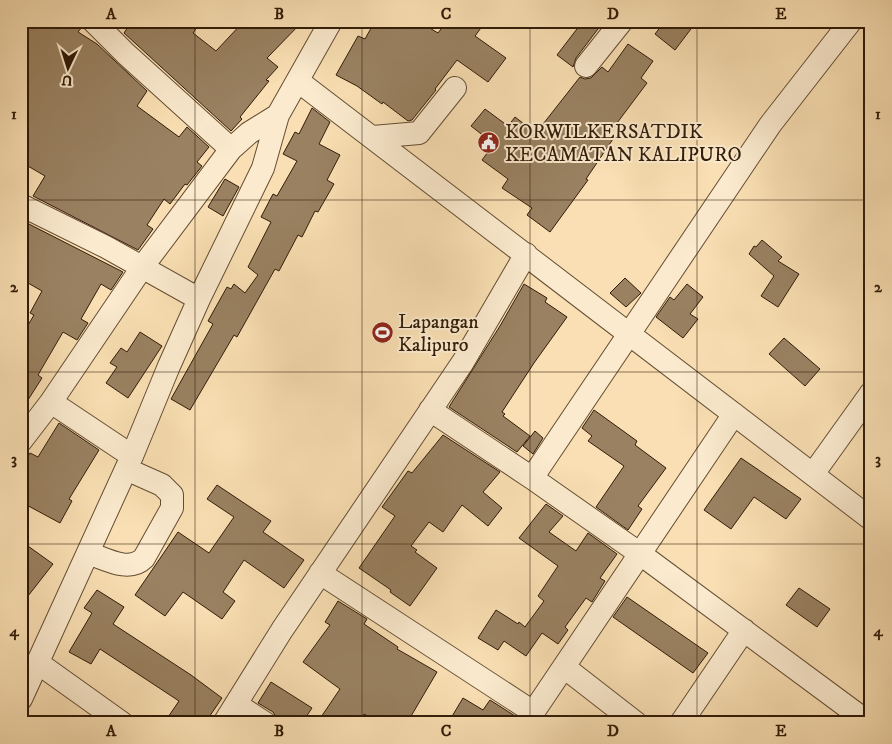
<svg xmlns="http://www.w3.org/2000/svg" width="892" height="744" font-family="'IM FELL DW Pica',serif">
	<rect width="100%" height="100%" fill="#f9dfb3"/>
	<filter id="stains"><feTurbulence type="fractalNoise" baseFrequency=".004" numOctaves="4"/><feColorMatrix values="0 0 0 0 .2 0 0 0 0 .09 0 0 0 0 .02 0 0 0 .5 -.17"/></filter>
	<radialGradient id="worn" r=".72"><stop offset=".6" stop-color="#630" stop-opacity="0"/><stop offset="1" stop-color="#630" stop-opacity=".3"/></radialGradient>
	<path fill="#998161" stroke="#321c08" d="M 21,21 L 39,21 L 50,28 L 54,21 L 80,21 L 82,27 L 78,32 L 97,44 L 147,91 L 137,106 L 179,137 L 187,127 L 209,147 L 197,162 L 202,166 L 187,185 L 185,184 L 170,204 L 164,199 L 147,225 L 153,229 L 138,250 L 33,196 L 45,176 L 21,162 Z
		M 132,21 L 201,21 L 193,33 L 216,51 L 244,21 L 303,21 L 267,58 L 278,67 L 266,80 L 269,81 L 240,117 L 242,119 L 231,131 L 124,33 Z
		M 375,21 L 418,21 L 438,33 L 447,21 L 486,21 L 475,36 L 506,58 L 488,82 L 457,60 L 435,89 L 436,90 L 412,120 L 408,121 L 383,102 L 382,104 L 357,86 L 336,75 L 358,36 L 365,39 Z
		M 583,21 L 604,21 L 576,58 L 573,67 L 557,55 Z
		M 665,21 L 697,21 L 675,50 L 655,34 Z
		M 628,44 L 653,61 L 641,78 L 647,83 L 608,135 L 613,139 L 586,179 L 588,180 L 550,232 L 527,215 L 532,208 L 502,188 L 508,179 L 482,160 L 494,144 L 471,126 L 485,109 L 508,126 L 515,117 L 536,133 L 580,77 L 585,79 L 591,78 L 602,67 L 608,72 Z
		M 312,108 L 330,122 L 319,144 L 340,155 L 327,180 L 334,184 L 318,212 L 315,211 L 302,237 L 298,235 L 279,271 L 275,269 L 237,337 L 234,335 L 190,410 L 171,399 L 213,324 L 208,321 L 227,287 L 231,289 L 234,284 L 245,293 L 258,275 L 248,267 L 271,222 L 261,217 L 273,194 L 277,196 L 297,161 L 283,154 L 295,132 L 299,134 Z
		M 225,179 L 239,187 L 223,216 L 208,207 Z
		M 21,220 L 123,272 L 111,290 L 101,284 L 81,319 L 88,323 L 77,340 L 63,332 L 38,375 L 42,378 L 21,411 L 21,337 L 34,315 L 30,313 L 42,291 L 21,279 Z
		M 762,240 L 782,257 L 778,261 L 799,274 L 778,307 L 761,296 L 774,276 L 749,254 L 754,246 L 756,247 Z
		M 625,278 L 641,293 L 626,307 L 610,293 Z
		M 524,284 L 547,298 L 545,302 L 567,317 L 534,363 L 502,412 L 505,414 L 503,416 L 530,436 L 517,452 L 449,407 L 500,326 Z
		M 687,284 L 703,297 L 690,314 L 698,319 L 683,338 L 656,317 L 670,297 L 674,300 Z
		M 140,332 L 162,346 L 128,398 L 106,383 L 117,367 L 110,363 L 121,348 L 127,352 Z
		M 784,338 L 820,369 L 805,386 L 769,354 Z
		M 594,410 L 637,441 L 635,445 L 666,468 L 638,506 L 642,509 L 628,530 L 596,507 L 624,466 L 588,441 L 592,436 L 582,428 Z
		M 59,423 L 99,450 L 69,499 L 72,501 L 60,523 L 21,502 L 21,468 L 30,453 L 38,457 Z
		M 535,431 L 543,438 L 533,454 L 523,446 Z
		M 443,435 L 500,472 L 483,492 L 502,508 L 488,526 L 462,505 L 443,532 L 429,522 L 411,546 L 417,550 L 415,552 L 437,568 L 410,606 L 390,592 L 391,590 L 359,568 L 395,516 L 382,507 L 408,471 L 412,473 Z
		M 741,458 L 801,499 L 786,519 L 754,497 L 731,529 L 704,510 Z
		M 217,485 L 271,521 L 263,532 L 304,560 L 284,588 L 244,560 L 223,592 L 235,601 L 222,619 L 183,592 L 165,616 L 135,595 L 178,532 L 209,553 L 234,517 L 207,499 Z
		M 546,504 L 563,516 L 549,532 L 576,551 L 588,533 L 617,554 L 600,578 L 605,581 L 592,602 L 586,598 L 565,627 L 568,630 L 558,644 L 542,633 L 526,656 L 504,641 L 498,650 L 478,638 L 496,610 L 518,624 L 519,622 L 525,627 L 544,601 L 538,596 L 558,566 L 519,538 Z
		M 21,541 L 53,564 L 21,605 Z
		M 799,588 L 830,609 L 817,627 L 786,605 Z
		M 97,590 L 124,607 L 113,624 L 191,675 L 222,698 L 205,723 L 164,723 L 179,701 L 100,649 L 91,664 L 69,652 L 92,613 L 84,608 Z
		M 627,597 L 708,653 L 693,673 L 613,617 Z
		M 338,601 L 367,619 L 364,624 L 398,647 L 397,649 L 437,672 L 407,723 L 382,723 L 364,714 L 358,723 L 317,723 L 340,689 L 303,662 L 330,625 L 325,622 Z
		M 271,682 L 312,708 L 302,723 L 278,723 L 276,717 L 273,712 L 258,703 Z
		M 463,698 L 483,710 L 490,700 L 515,716 L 513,723 L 448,723 Z"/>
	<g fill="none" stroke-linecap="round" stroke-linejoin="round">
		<defs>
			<path id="minor" d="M 93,21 L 126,54 L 231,149
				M 586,66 L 622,21
				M 298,81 L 871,519
				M 373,137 L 419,133 L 455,88
				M 21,205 L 106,247 L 199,299
				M 51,402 L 132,456
				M 430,410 L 532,478 L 639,553 L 869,723
				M 21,441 L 51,402 L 143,266 L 231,149 L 249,133 L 278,115
				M 813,474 L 871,393
				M 532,478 L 770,125 L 851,21
				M 88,553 C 106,559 129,573 144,558 L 172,508 L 172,495 L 162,485 L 126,469
				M 320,573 L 533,712
				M 38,663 L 122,723
				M 564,667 L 636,723
				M 21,699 L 132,456 L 169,366 L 199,299 L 263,168 L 278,115 L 331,21
				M 236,704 L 265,723
				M 224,723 L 282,630 L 463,362 L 526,254
				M 526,723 L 734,414
				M 681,723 L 744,630"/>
		</defs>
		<use href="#minor" stroke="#644d33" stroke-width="24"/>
		<use href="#minor" stroke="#fbeace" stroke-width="22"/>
	</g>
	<path fill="none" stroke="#321c08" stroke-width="1" stroke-opacity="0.55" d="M 195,21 L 195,723M 362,21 L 362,723M 530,21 L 530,723M 697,21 L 697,723M 21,200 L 871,200M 21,372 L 871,372M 21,544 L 871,544"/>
	<defs>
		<symbol id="civic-disc" viewBox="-11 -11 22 22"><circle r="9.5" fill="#8f2418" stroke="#fbeace"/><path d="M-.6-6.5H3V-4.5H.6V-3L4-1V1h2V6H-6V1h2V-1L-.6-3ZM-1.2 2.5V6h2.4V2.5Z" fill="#fff"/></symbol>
		<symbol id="stadium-disc" viewBox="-11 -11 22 22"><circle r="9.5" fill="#8f2418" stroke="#fbeace"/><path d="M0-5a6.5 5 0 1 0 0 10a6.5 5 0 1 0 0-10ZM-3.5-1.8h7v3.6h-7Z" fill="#fff"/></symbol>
	</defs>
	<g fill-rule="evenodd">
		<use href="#civic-disc" x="476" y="130" width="25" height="25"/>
		<use href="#stadium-disc" x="370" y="320" width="25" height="25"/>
	</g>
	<g text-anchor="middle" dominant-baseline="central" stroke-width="4" stroke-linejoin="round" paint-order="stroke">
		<g font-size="20" fill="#321c08" stroke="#fbeace" text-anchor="start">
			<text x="505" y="132">KORWILKERSATDIK<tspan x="505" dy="23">KECAMATAN KALIPURO</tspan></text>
			<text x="398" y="322">Lapangan<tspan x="398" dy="23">Kalipuro</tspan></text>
		</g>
	</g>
	<rect width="892" height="744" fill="none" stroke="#f9dfb3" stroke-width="55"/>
	<g transform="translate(68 68) rotate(184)" stroke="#fbeace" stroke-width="4" paint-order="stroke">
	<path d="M0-4L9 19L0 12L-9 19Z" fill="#321c08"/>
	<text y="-8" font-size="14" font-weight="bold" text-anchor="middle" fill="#321c08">U</text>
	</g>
	<rect x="28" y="28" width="836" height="688" fill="none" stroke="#321c08" stroke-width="2"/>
	<g font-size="16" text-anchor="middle" font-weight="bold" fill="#321c08">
		<text x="111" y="19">A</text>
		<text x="279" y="19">B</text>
		<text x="446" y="19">C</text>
		<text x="613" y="19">D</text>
		<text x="781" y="19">E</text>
		<text x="14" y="119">1</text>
		<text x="878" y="119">1</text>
		<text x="14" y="292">2</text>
		<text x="878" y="292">2</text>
		<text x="14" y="464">3</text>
		<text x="878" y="464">3</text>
		<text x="14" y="636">4</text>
		<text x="878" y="636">4</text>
		<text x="111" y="736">A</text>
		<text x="279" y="736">B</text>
		<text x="446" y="736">C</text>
		<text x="613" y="736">D</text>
		<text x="781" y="736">E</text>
	</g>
	<rect width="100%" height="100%" filter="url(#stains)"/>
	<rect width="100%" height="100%" fill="url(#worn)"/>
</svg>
